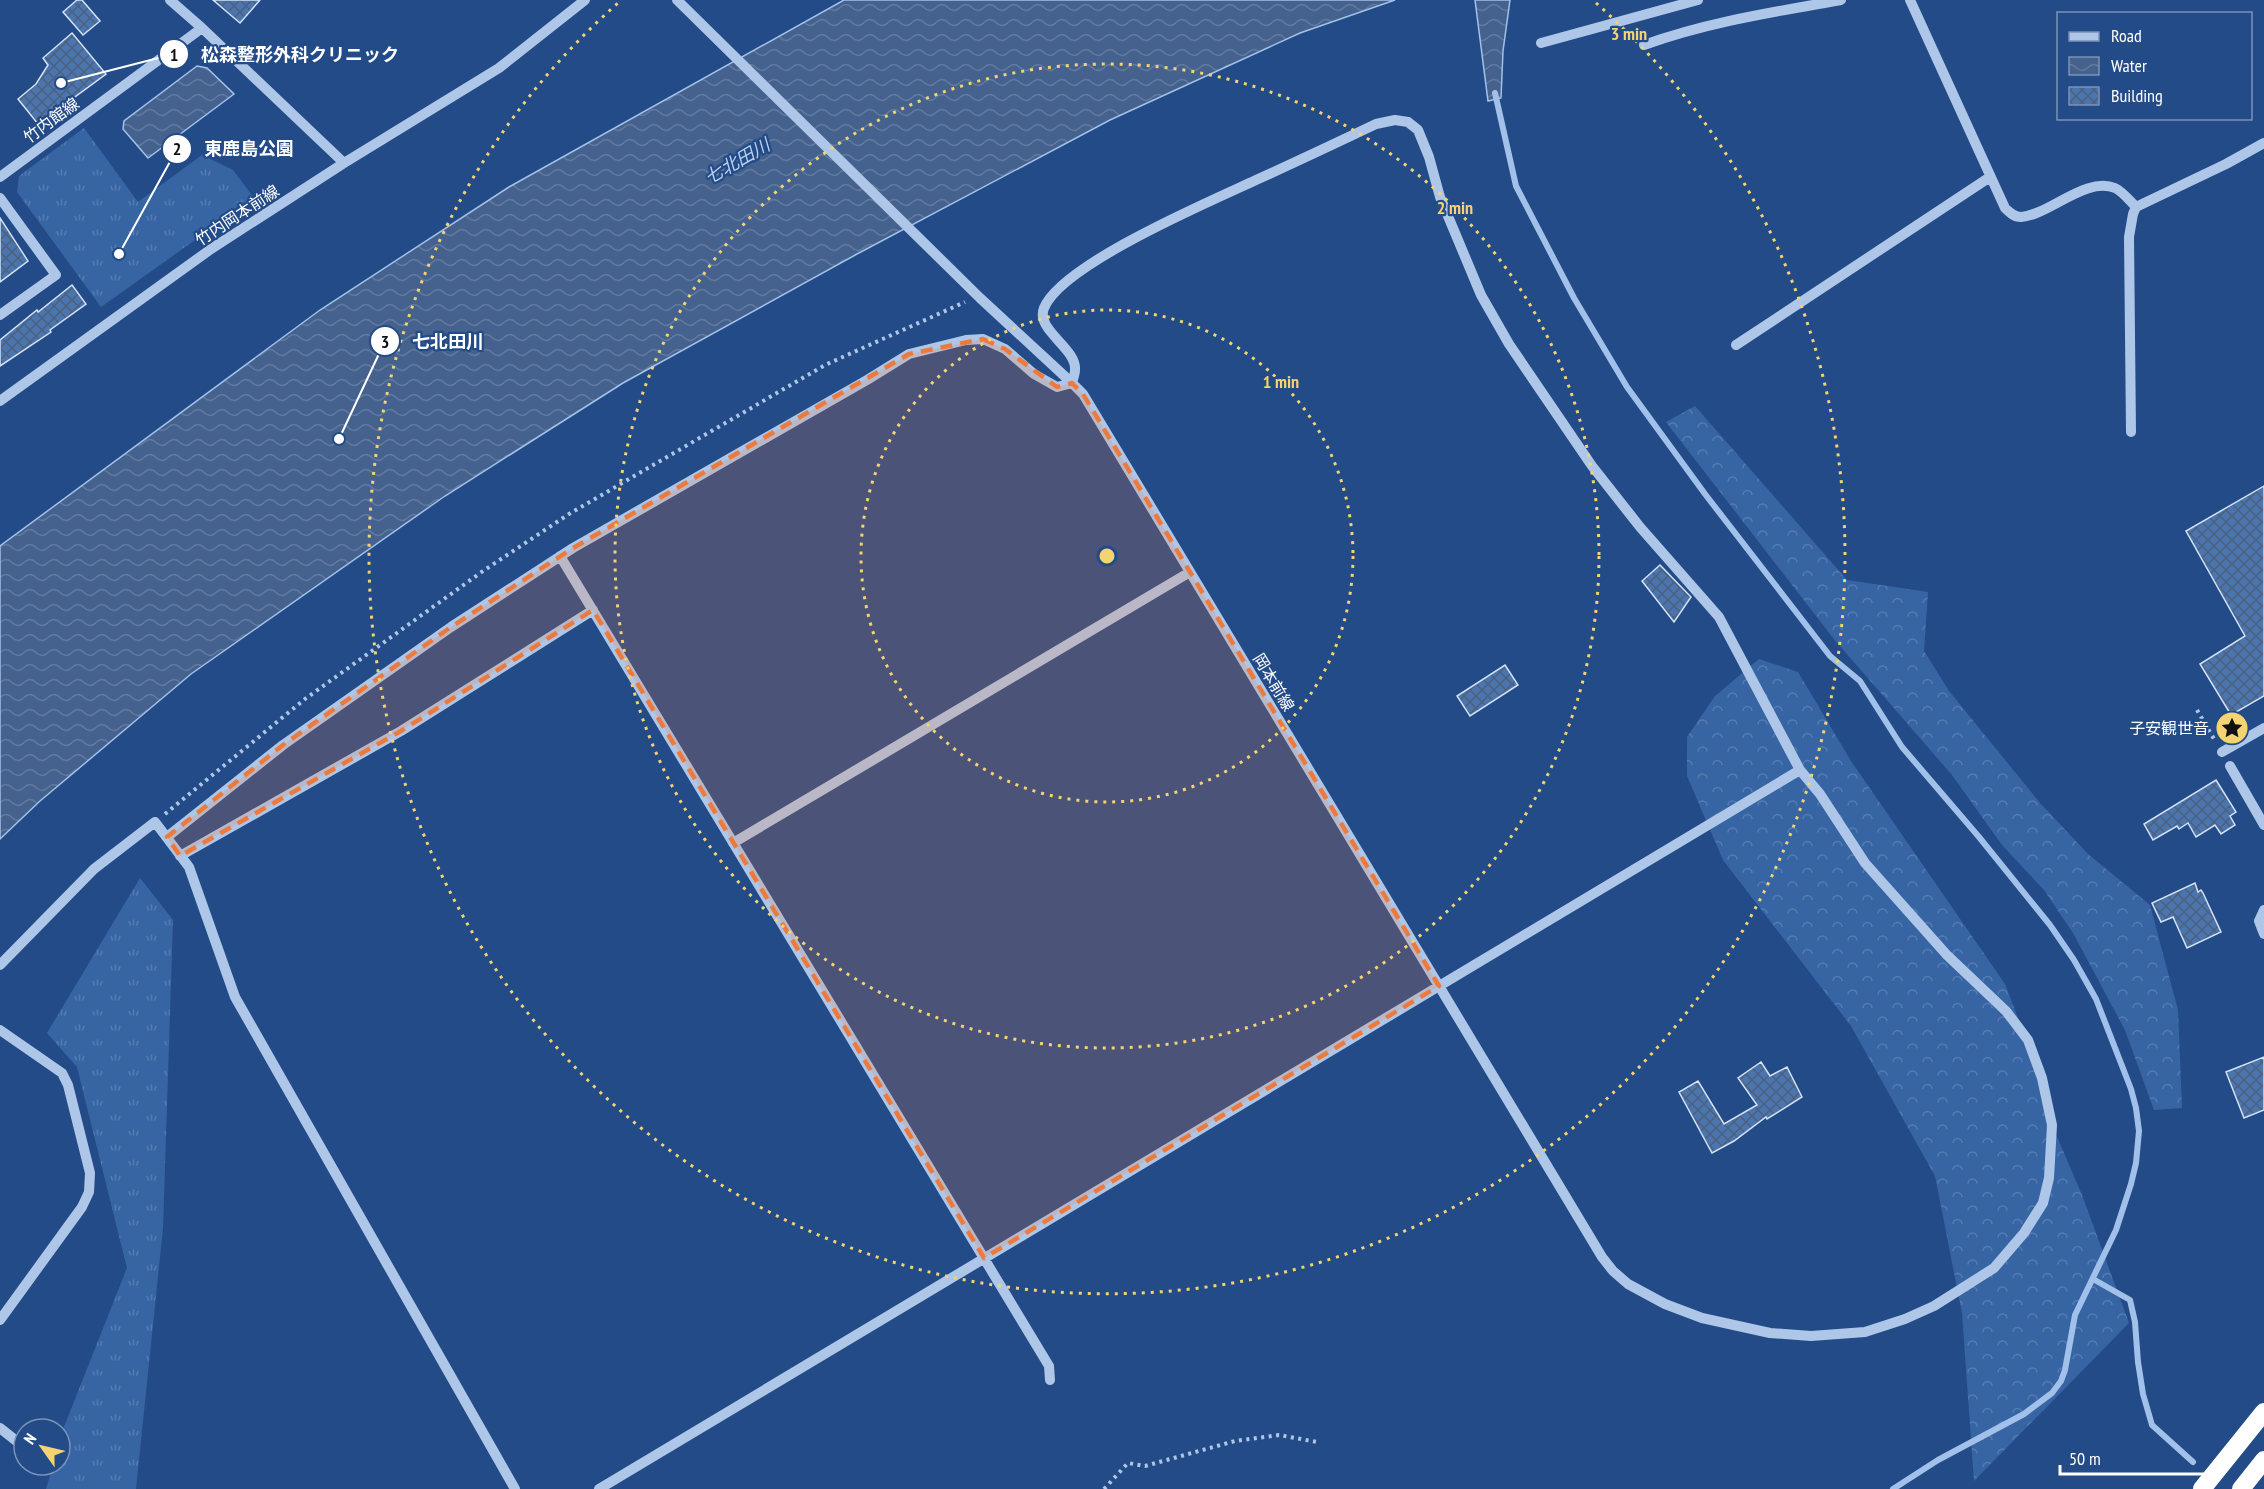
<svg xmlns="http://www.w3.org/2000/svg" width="2264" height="1489" font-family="'PT Sans Narrow','Noto Sans JP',sans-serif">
	<defs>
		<pattern id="grass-tufts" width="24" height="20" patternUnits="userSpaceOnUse" patternTransform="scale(1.5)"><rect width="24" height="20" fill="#3765a4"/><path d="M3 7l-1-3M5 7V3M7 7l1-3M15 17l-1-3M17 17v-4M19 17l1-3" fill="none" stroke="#557cb2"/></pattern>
		<pattern id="forest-crowns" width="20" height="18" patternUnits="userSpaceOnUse" patternTransform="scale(1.5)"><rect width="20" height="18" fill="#3765a4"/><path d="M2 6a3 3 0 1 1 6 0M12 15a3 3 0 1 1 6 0" fill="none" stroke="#557cb2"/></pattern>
		<pattern id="water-waves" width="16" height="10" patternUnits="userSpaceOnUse" patternTransform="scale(1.5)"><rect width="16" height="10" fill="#45628e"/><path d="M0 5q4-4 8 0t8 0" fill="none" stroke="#617a9f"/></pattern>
		<pattern id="building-cross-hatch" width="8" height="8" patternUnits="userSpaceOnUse" patternTransform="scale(1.5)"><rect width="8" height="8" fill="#4b75af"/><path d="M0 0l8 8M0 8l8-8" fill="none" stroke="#4c607e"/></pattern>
	</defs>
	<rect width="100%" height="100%" fill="#234b87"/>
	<path fill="url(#grass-tufts)" d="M 84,128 L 138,202 L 202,155 L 233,170 L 254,198 L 101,307 L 17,192 L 19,176 Z
		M 140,878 L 173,920 L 163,1228 L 136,1489 L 46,1489 L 53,1465 L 60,1465 L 60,1437 L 127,1268 L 77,1067 L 47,1033 Z"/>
	<path fill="url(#forest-crowns)" d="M 1695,406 L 1847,580 L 1928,592 L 1924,651 L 1949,691 L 2040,803 L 2088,854 L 2150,905 L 2178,1010 L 2182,1108 L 2154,1110 L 2125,1030 L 2073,933 L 2044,890 L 2002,845 L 1952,775 L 1833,638 L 1666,422 Z
		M 1759,659 L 1798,672 L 1851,761 L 2005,984 L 2046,1091 L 2052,1125 L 2082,1195 L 2129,1323 L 1974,1481 L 1962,1313 L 1935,1176 L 1851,1026 L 1723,860 L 1687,776 L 1687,737 L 1715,696 Z"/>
	<path fill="url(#water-waves)" stroke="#a2c1ea" stroke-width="1.5" d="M 844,0 L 1395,0 L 1300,33 L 1110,120 L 857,254 L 623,383 L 445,496 L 191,674 L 40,801 L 0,839 L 0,546 L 320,310 L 509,187 Z
		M 1475,0 L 1510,0 L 1503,51 L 1501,98 L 1488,101 Z
		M 197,66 L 207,68 L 234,94 L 148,158 L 123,129 L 124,121 Z"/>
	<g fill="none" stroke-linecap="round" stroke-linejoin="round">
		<path stroke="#a2c1ea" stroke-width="6" d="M 1495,93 L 1516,186 L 1574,298 L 1627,387 L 1705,494 L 1830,656 L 1860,681 L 1902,747 L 1979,837 L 2050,925 L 2074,960 L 2096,999 L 2131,1089 L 2136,1108 L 2139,1131 L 2136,1163 L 2131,1184 L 2116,1230 L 2075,1315 L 2065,1370 L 2061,1381 L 2052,1393 L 2024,1414 L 1938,1460 L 1893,1489
			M 2093,1279 L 2130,1300 L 2135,1322 L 2138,1362 L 2143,1394 L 2152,1425 L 2193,1462"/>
	</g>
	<path fill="url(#building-cross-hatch)" stroke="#d2e2f7" stroke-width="1.5" d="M 77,0 L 82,0 L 100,21 L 83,35 L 63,12 Z
		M 213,0 L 260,0 L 240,23 Z
		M 72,33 L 106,74 L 38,124 L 18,99 L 36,84 L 48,65 L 43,58 Z
		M 0,218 L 28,261 L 0,282 Z
		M 72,285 L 86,304 L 50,330 L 51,332 L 0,366 L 0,340 L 37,310 L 38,312 Z
		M 2264,486 L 2264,696 L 2231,715 L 2200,664 L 2245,636 L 2186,531 Z
		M 1660,565 L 1691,597 L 1674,622 L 1642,581 Z
		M 1505,665 L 1518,685 L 1470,716 L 1457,696 Z
		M 2216,780 L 2236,812 L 2230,816 L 2235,825 L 2221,834 L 2215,825 L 2196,837 L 2188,823 L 2179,829 L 2177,826 L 2153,840 L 2144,824 Z
		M 2195,883 L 2198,892 L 2201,890 L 2203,893 L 2221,932 L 2187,948 L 2173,917 L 2161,922 L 2152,903 Z
		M 2264,1057 L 2264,1110 L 2244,1118 L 2226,1072 Z
		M 1761,1062 L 1770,1076 L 1787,1067 L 1802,1097 L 1767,1119 L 1766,1117 L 1734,1141 L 1712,1153 L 1679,1092 L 1698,1081 L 1724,1124 L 1757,1105 L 1738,1078 Z"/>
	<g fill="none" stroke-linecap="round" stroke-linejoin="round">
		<path stroke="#aec7e9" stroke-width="4" stroke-dasharray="3 4.5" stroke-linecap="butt" d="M 2197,710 L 2214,739
			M 165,814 L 305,699 L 483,571 L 569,514 L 825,365 L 965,302
			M 1104,1489 L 1128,1463 L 1145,1466 L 1235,1441 L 1279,1435 L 1317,1442"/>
		<path stroke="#aec7e9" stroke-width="10" d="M 1910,0 L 2005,208 C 2009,212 2014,217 2021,217 C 2049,215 2086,176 2115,188 C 2122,191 2130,201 2136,207
			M 202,28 L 344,163
			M 1541,43 L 1698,0
			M 1644,45 C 1708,22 1774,12 1841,0
			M 0,177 L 202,28 L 170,0
			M 0,198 L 56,275 L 0,315
			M 1736,345 L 1990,177
			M 0,401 L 211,249 L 344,163 L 499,68 L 585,0
			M 2131,432 L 2129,237 L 2133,214 L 2136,207 L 2226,164 L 2264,143
			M 560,556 L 1049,1366 L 1050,1380
			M 2222,752 L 2264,728
			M 2230,766 L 2264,825
			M 167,837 L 283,745 L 451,627 L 573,548 L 867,380 L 909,354 L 966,340 L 983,339 L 1005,349 L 1034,374 L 1057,387 L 1072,383 C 1073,379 1075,374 1075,370 C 1077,348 1035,330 1044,308 C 1062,264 1211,201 1256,180 C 1296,162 1336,143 1376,124 L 1395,120 L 1408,122 L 1418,130 L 1429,157 L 1440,197 L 1481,295 L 1509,344 L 1592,466 L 1640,527 L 1719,617 L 1800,770 L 1820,794 L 1865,863 L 1946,954 L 2006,1011 L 2028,1040 L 2042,1078 L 2052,1125 L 2049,1178 L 2043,1203 L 2024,1233 L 1994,1268 L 1934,1306 L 1905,1319 L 1865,1332 L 1811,1336 L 1770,1333 L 1702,1318 L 1665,1304 L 1628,1284 L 1613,1271 L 1602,1257 L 1083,394 L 1072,383 L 980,298 L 677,0
			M 733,843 L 1190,572
			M 180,856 L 401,731 L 593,610
			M 2264,910 L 2259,921 L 2264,934
			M 0,965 L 94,869 L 155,822 L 189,867 L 235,997 L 515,1489
			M 0,1030 L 62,1073 L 68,1085 L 90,1173 L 89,1192 L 82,1207 L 0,1320
			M 0,1428 L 24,1447
			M 599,1489 L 1800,770"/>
		<path stroke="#fff" stroke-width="18" d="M 2202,1489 L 2264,1412
			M 2241,1489 L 2264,1460"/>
	</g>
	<path fill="#ed7a3d" fill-opacity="0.2" stroke="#ed7a3d" stroke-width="4.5" stroke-dasharray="12 8" stroke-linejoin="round" d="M 983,339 L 1005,349 L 1057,387 L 1072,383 L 1083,394 L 1439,986 L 984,1258 L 593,610 L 401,731 L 180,856 L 167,837 L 283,745 L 451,627 L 573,548 L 909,354 Z"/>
	<g fill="none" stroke="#f4d371" stroke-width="3" stroke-dasharray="3 6">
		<circle cx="1107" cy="556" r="246"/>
		<circle cx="1107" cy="556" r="492"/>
		<path d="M1596 3A738 738 0 1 1 618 3"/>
	</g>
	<defs>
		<symbol id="sight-disc" viewBox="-11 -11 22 22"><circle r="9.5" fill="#f4d371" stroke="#234b87"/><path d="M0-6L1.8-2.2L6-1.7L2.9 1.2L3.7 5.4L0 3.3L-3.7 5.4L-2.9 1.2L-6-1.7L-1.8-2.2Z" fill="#111"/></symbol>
	</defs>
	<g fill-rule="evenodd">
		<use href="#sight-disc" x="2213" y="709" width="38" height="38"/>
	</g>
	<g text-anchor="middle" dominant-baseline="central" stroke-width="4.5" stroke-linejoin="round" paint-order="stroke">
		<g font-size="16" fill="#fff" stroke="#234b87">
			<text transform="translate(51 120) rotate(-36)">竹内館線</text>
			<text transform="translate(237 215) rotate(-33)">竹内岡本前線</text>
			<text transform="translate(1274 682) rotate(59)">岡本前線</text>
		</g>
		<g font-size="16" fill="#fff" stroke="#234b87" text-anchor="end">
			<text x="2209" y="728">子安観世音</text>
		</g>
		<g font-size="18" font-style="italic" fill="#bad1f1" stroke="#234b87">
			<text transform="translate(737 161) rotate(-30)">七北田川</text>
		</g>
	</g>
	<circle cx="1107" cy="556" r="9" fill="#f4d371" stroke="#234b87" stroke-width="3"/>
	<g font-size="18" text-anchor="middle" font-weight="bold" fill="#f4d371" stroke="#234b87" stroke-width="4.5" stroke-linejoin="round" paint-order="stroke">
		<text x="1629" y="40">3 min</text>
		<text x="1455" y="214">2 min</text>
		<text x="1281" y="388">1 min</text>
	</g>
	<path fill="none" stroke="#fff" stroke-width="2" d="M61 83L174 54M119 254L177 149M339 439L385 341"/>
	<g fill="#fff" stroke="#234b87" stroke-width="2">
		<circle cx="61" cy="83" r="6"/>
		<circle cx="119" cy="254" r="6"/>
		<circle cx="339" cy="439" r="6"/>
		<circle cx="174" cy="54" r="15"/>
		<circle cx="177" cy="149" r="15"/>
		<circle cx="385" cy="341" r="15"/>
	</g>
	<g font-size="18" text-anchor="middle" font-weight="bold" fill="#111">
		<text x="174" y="61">1</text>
		<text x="177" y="155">2</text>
		<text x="385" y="348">3</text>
	</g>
	<g font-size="18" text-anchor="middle" font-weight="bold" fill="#fff" stroke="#234b87" stroke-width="4.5" stroke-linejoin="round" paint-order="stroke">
		<text x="300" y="61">松森整形外科クリニック</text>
		<text x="249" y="155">東鹿島公園</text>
		<text x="448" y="348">七北田川</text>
	</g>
	<rect x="2057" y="12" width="195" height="108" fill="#234b87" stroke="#7b93b7" stroke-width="1.5"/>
	<rect x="2069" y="32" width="30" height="9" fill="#aec7e9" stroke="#7b93b7" stroke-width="1.5"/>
	<text x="2111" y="42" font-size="18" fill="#ffffff">Road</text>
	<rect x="2069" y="57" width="30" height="18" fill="url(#water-waves)" stroke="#7b93b7" stroke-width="1.5"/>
	<text x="2111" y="72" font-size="18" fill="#ffffff">Water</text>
	<rect x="2069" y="87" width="30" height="18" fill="url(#building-cross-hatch)" stroke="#7b93b7" stroke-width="1.5"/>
	<text x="2111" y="102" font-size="18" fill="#ffffff">Building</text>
	<g transform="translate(42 1447) rotate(304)"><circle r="28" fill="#234b87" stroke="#7b93b7" stroke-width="1.5"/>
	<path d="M0-4.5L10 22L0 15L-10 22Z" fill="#f4d371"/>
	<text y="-9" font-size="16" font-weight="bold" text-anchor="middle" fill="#ffffff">N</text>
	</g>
	<path d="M2060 1465v9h154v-9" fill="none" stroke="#ffffff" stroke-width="3"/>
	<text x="2069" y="1465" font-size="18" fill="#ffffff" stroke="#234b87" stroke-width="4.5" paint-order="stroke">50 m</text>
</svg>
